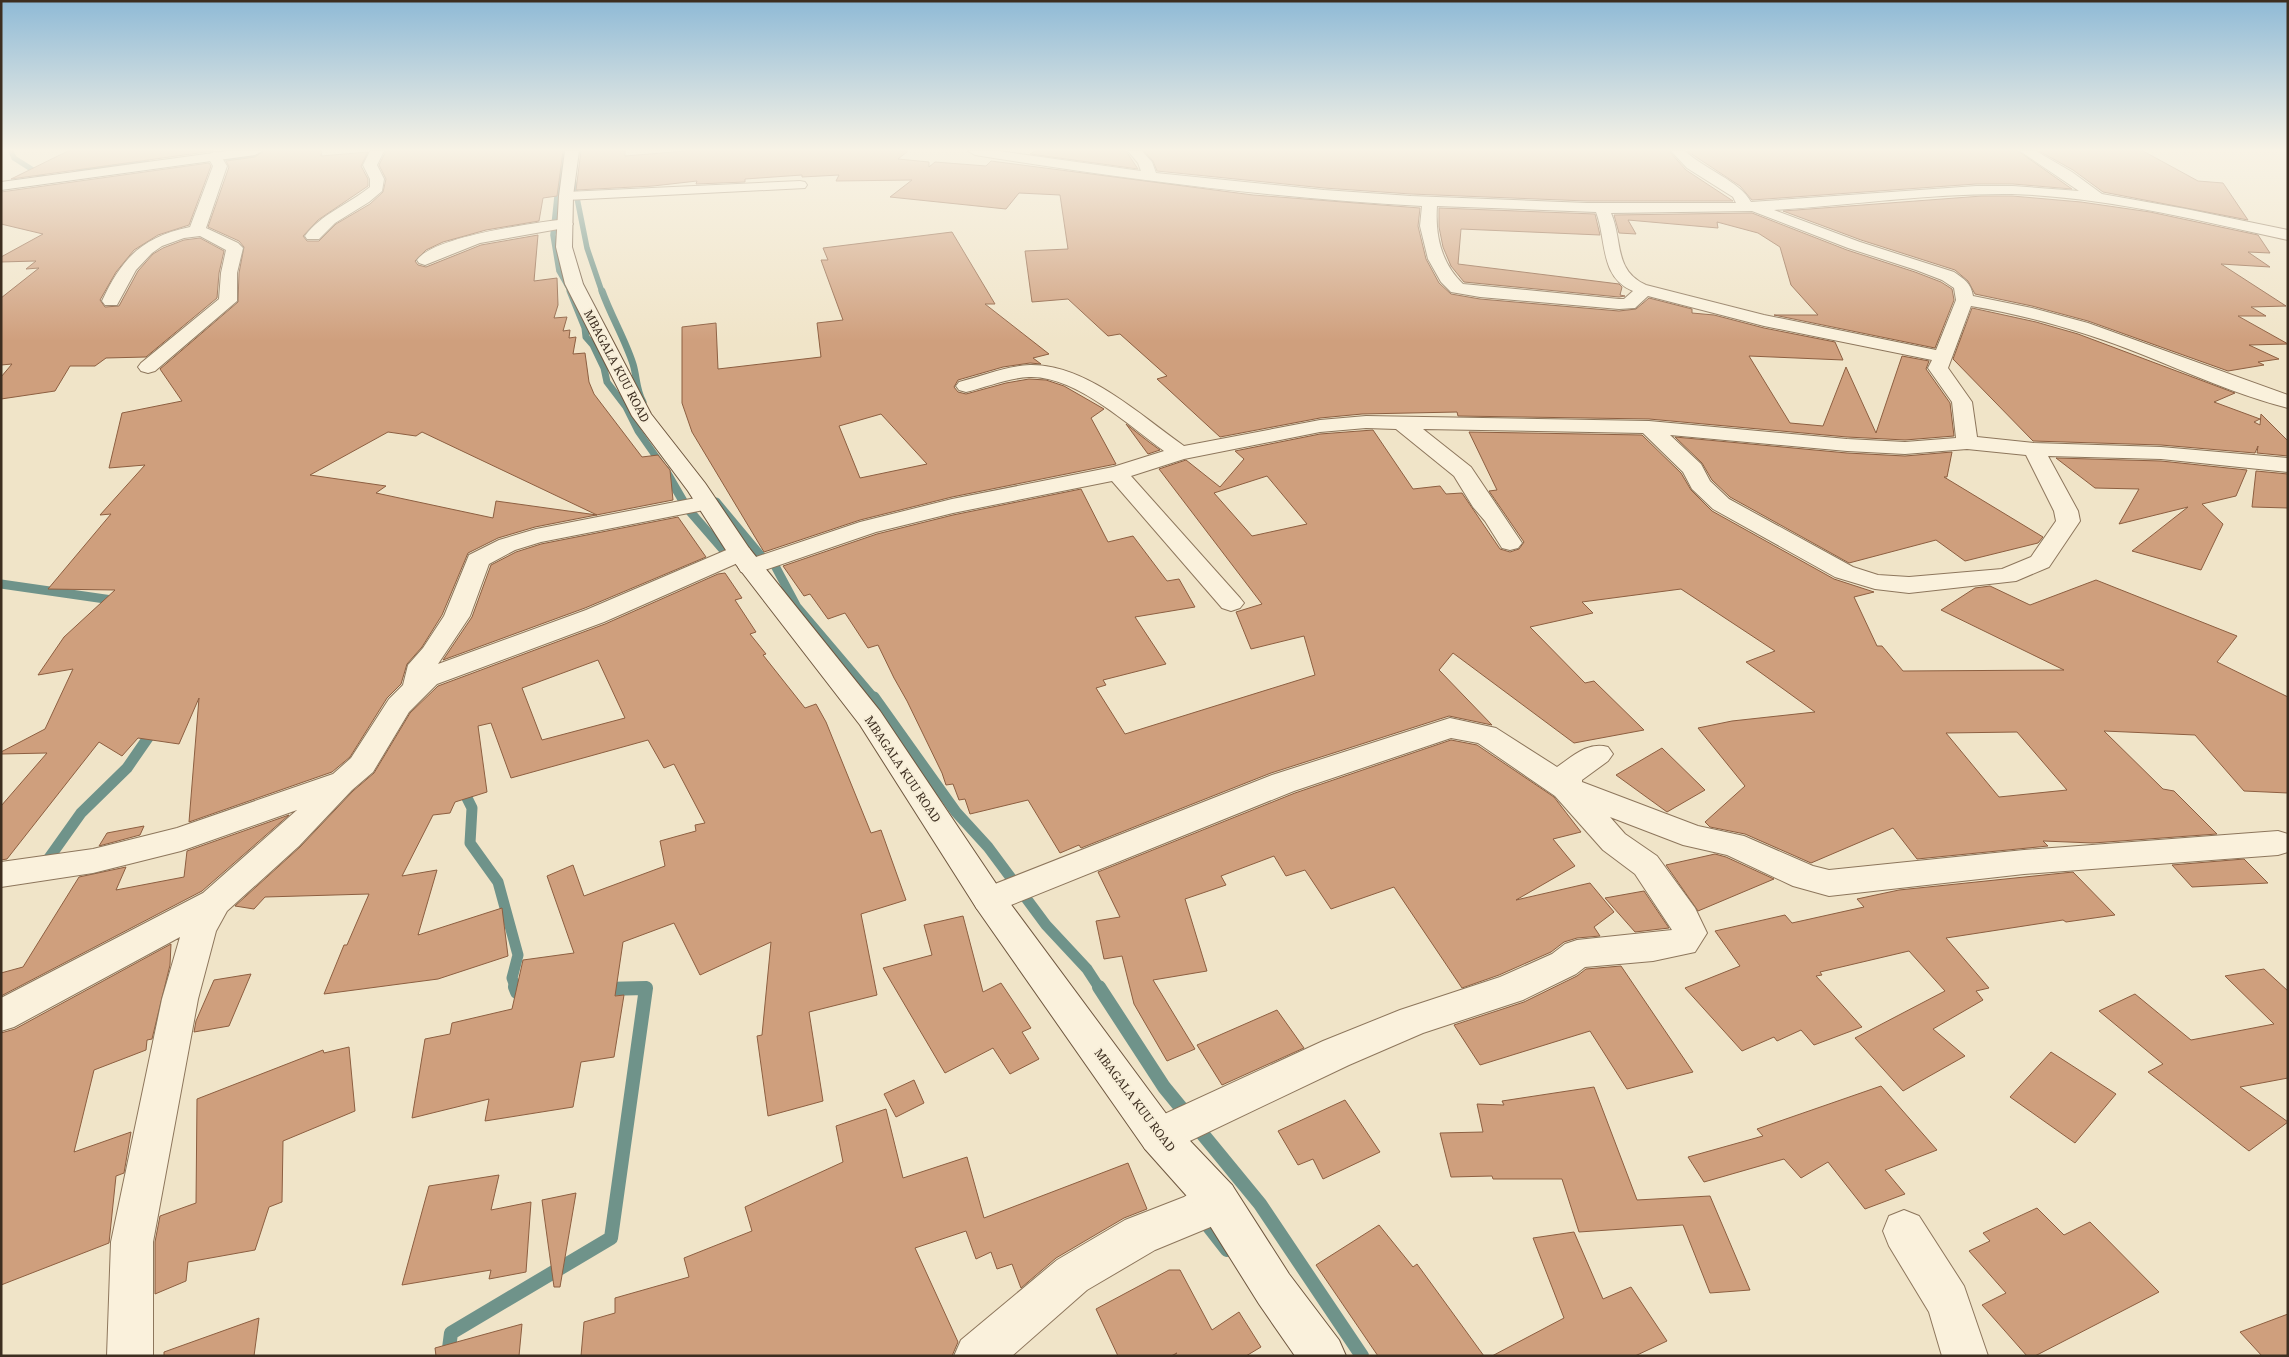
<svg xmlns="http://www.w3.org/2000/svg" width="2289" height="1357" font-family="'Noto Serif',serif">
	<rect width="100%" height="100%" fill="#f0e4c8"/>
	<g fill="none" stroke-linecap="round" stroke-linejoin="round">
		<path stroke="#6f938a" stroke-width="5.5" d="M 11,151 L 14,158 L 44,177
			M 562,151 L 565,163 L 558,187 L 553,235 L 559,271 L 571,292
			M 578,151 L 571,168 L 587,248 L 602,292
			M 217,159 L 288,151
			M 78,172 L 147,162"/>
		<path stroke="#6f938a" stroke-width="7" d="M 570,291 L 585,328 L 586,337 L 593,345 L 604,368 L 607,382 L 626,407 L 638,431 L 666,471
			M 602,291 C 611,316 625,339 633,364 C 637,377 636,390 643,402"/>
		<path stroke="#6f938a" stroke-width="9" d="M 665,470 L 687,508 L 726,553
			M 716,502 L 762,557
			M 773,562 L 797,607 L 875,699
			M 1,584 L 119,601"/>
		<path stroke="#6f938a" stroke-width="11" d="M 874,697 L 956,812 L 988,847 L 1046,925 L 1087,969 L 1100,989
			M 462,788 L 472,808 L 470,843 L 498,882 L 518,955 L 512,978 L 516,989
			M 49,858 L 81,813 L 127,768 L 154,729
			M 620,989 L 646,989"/>
		<path stroke="#6f938a" stroke-width="14" d="M 515,987 L 517,992 L 527,992
			M 1099,987 L 1164,1087 L 1260,1204 L 1362,1356
			M 1202,1218 L 1227,1250
			M 448,1356 L 451,1333 L 611,1238 L 646,988 L 604,989"/>
	</g>
	<path fill="#cf9f7d" stroke="#8d5f41" fill-rule="evenodd" d="M 68,151 L 213,151 L 11,179 Z
		M 264,151 L 322,151 L 321,156 L 368,152 L 361,166 L 368,179 L 368,186 L 318,220 L 303,236 L 307,241 L 319,241 L 336,224 L 370,204 L 383,192 L 386,179 L 379,165 L 386,151 L 563,151 L 557,196 L 543,198 L 539,221 L 486,230 L 443,242 L 426,250 L 415,261 L 418,265 L 426,267 L 481,245 L 538,235 L 534,281 L 557,278 L 558,305 L 554,318 L 567,317 L 563,331 L 570,330 L 569,338 L 576,337 L 573,354 L 585,353 L 589,382 L 594,394 L 642,457 L 658,455 L 670,470 L 673,500 L 535,527 L 498,538 L 468,553 L 442,615 L 422,647 L 407,664 L 401,684 L 387,698 L 350,757 L 332,772 L 189,822 L 199,698 L 179,744 L 138,738 L 122,756 L 99,742 L 7,859 L 1,860 L 1,806 L 47,753 L 1,754 L 1,752 L 45,729 L 73,669 L 38,675 L 64,637 L 115,590 L 48,589 L 111,514 L 100,515 L 145,465 L 109,468 L 122,413 L 182,401 L 160,369 L 238,302 L 239,273 L 244,247 L 239,241 L 208,227 L 229,167 L 226,161 L 255,157 ZM 388,432 L 416,436 L 422,432 L 597,515 L 496,501 L 493,518 L 376,493 L 386,486 L 310,475 Z
		M 581,151 L 625,151 L 625,156 L 686,151 L 908,151 L 898,159 L 929,162 L 929,167 L 935,162 L 986,166 L 991,161 L 1253,195 L 1420,208 L 1418,226 L 1426,259 L 1439,283 L 1451,294 L 1480,299 L 1619,311 L 1636,309 L 1649,298 L 1692,309 L 1692,313 L 1714,315 L 1764,328 L 1835,342 L 1843,360 L 1749,356 L 1790,423 L 1823,426 L 1846,367 L 1876,433 L 1902,356 L 1929,361 L 1926,369 L 1950,403 L 1954,436 L 1905,440 L 1847,437 L 1649,419 L 1458,416 L 1457,412 L 1362,414 L 1320,418 L 1220,437 L 1157,379 L 1167,376 L 1120,334 L 1108,336 L 1068,299 L 1032,302 L 1025,251 L 1068,249 L 1060,195 L 1019,193 L 1006,209 L 890,197 L 912,180 L 836,181 L 839,175 L 802,177 L 802,175 L 745,179 L 745,182 L 696,184 L 697,181 L 653,186 L 576,190 Z
		M 1035,151 L 1126,151 L 1138,169 L 1030,154 Z
		M 1144,151 L 1669,151 L 1686,170 L 1733,201 L 1587,201 L 1411,194 L 1324,188 L 1157,171 L 1153,161 Z
		M 1687,151 L 2018,151 L 2072,189 L 2013,184 L 1976,184 L 1752,200 L 1740,186 Z
		M 2039,151 L 2143,151 L 2198,181 L 2223,183 L 2248,220 L 2103,192 L 2073,170 Z
		M 209,163 L 211,166 L 189,225 L 158,235 L 134,250 L 116,272 L 100,300 L 105,307 L 119,306 L 138,271 L 153,254 L 163,248 L 184,240 L 200,238 L 224,251 L 219,273 L 217,298 L 146,357 L 106,358 L 95,366 L 70,366 L 55,391 L 1,399 L 1,377 L 12,364 L 1,365 L 1,298 L 39,268 L 26,269 L 36,261 L 1,262 L 1,257 L 43,234 L 1,224 L 1,192 Z
		M 1982,196 L 2012,196 L 2081,202 L 2150,212 L 2258,235 L 2270,253 L 2248,252 L 2270,267 L 2221,264 L 2286,306 L 2251,307 L 2266,316 L 2238,316 L 2288,344 L 2249,345 L 2279,359 L 2258,362 L 2264,365 L 2228,371 L 2088,321 L 2032,306 L 1975,294 L 1968,281 L 1955,270 L 1861,240 L 1783,211 Z
		M 1439,208 L 1595,214 L 1600,235 L 1461,229 L 1458,264 L 1619,284 L 1622,287 L 1620,295 L 1625,296 L 1619,297 L 1464,282 L 1451,266 L 1443,247 L 1439,227 Z
		M 1752,213 L 1847,250 L 1915,272 L 1941,282 L 1952,289 L 1954,300 L 1935,348 L 1774,315 L 1818,315 L 1791,285 L 1780,247 L 1758,233 L 1717,222 L 1718,228 L 1628,220 L 1636,234 L 1619,233 L 1614,215 Z
		M 952,232 L 995,304 L 985,304 L 1049,354 L 1033,358 L 1041,364 L 1030,363 L 1003,367 L 958,380 L 954,387 L 958,392 L 966,394 L 1006,383 L 1029,379 L 1046,380 L 1064,386 L 1104,409 L 1091,418 L 1116,464 L 952,497 L 860,520 L 764,552 L 692,432 L 682,403 L 682,327 L 716,323 L 718,369 L 821,357 L 817,323 L 843,320 L 821,260 L 828,260 L 823,248 ZM 881,414 L 927,464 L 860,478 L 839,426 Z
		M 1972,308 L 2036,322 L 2078,334 L 2235,393 L 2214,402 L 2260,419 L 2254,422 L 2260,425 L 2261,414 L 2288,441 L 2288,456 L 2257,453 L 2258,446 L 2255,453 L 2161,445 L 2033,441 L 1953,359 Z
		M 1126,424 L 1149,442 L 1160,450 L 1148,454 Z
		M 1373,430 L 1413,489 L 1440,486 L 1446,494 L 1462,493 L 1500,549 L 1510,552 L 1519,549 L 1524,542 L 1489,491 L 1497,490 L 1469,432 L 1642,435 L 1681,473 L 1691,490 L 1712,511 L 1834,579 L 1874,592 L 1854,597 L 1877,646 L 1882,646 L 1903,671 L 2064,670 L 1941,610 L 1975,588 L 1990,586 L 2030,605 L 2096,580 L 2237,636 L 2217,662 L 2288,697 L 2288,793 L 2244,791 L 2195,735 L 2104,731 L 2163,789 L 2174,791 L 2217,834 L 2093,843 L 2043,841 L 2048,846 L 1917,859 L 1893,828 L 1811,863 L 1745,834 L 1710,827 L 1705,822 L 1745,786 L 1698,728 L 1732,721 L 1815,712 L 1746,662 L 1775,651 L 1681,589 L 1582,602 L 1593,613 L 1530,627 L 1585,683 L 1594,681 L 1644,730 L 1574,743 L 1453,653 L 1439,670 L 1492,725 L 1449,716 L 1271,773 L 1081,848 L 1079,845 L 1060,853 L 1028,800 L 970,814 L 965,799 L 959,800 L 953,784 L 946,785 L 942,773 L 907,701 L 894,678 L 878,645 L 868,648 L 845,613 L 828,619 L 810,594 L 804,596 L 783,566 L 877,534 L 953,515 L 1081,489 L 1108,542 L 1133,536 L 1167,581 L 1179,579 L 1195,607 L 1135,617 L 1166,664 L 1103,680 L 1106,685 L 1096,688 L 1125,734 L 1315,675 L 1304,636 L 1251,649 L 1236,612 L 1262,604 L 1159,469 L 1186,460 L 1220,487 L 1244,459 L 1235,451 L 1320,434 ZM 1267,476 L 1307,524 L 1252,536 L 1214,493 ZM 2017,732 L 2067,790 L 1999,797 L 1946,733 Z
		M 1675,437 L 1847,453 L 1905,456 L 1952,452 L 1947,477 L 1944,477 L 2043,537 L 2038,543 L 1965,561 L 1936,540 L 1849,563 L 1730,497 L 1712,480 L 1702,463 Z
		M 2056,458 L 2161,461 L 2247,470 L 2236,496 L 2202,504 L 2223,524 L 2201,570 L 2132,551 L 2188,507 L 2119,524 L 2139,489 L 2095,488 Z
		M 2256,471 L 2288,474 L 2288,508 L 2252,507 Z
		M 678,517 L 706,557 L 585,608 L 443,660 L 472,617 L 491,565 L 516,552 L 541,544 Z
		M 725,573 L 742,598 L 735,600 L 756,632 L 750,634 L 766,654 L 763,655 L 805,708 L 816,704 L 826,722 L 871,833 L 881,830 L 906,900 L 861,914 L 877,995 L 809,1012 L 823,1101 L 768,1116 L 757,1036 L 762,1035 L 771,942 L 700,975 L 674,923 L 623,942 L 615,996 L 624,995 L 614,1057 L 581,1062 L 573,1107 L 485,1121 L 489,1099 L 412,1118 L 425,1039 L 450,1034 L 452,1023 L 512,1009 L 523,960 L 574,953 L 547,876 L 573,865 L 584,896 L 665,866 L 660,841 L 696,831 L 695,825 L 705,823 L 674,764 L 664,768 L 648,740 L 511,778 L 491,723 L 478,726 L 487,792 L 455,802 L 450,813 L 433,815 L 402,876 L 437,870 L 418,935 L 502,908 L 508,956 L 438,979 L 324,994 L 344,945 L 347,945 L 369,894 L 265,897 L 254,909 L 235,906 L 300,847 L 353,791 L 374,773 L 410,713 L 438,686 L 605,624 L 718,574 ZM 598,660 L 625,718 L 542,740 L 522,688 Z
		M 1451,740 L 1477,745 L 1554,797 L 1581,832 L 1553,839 L 1575,866 L 1516,900 L 1590,883 L 1614,912 L 1594,927 L 1600,936 L 1577,938 L 1564,942 L 1551,952 L 1499,975 L 1462,988 L 1394,887 L 1331,909 L 1305,870 L 1286,876 L 1274,856 L 1221,876 L 1226,885 L 1185,899 L 1207,971 L 1153,980 L 1195,1049 L 1167,1061 L 1134,1004 L 1122,956 L 1104,959 L 1096,921 L 1120,917 L 1098,872 L 1295,793 Z
		M 1662,748 L 1705,790 L 1667,812 L 1616,775 Z
		M 289,815 L 202,891 L 1,996 L 1,973 L 23,967 L 79,877 L 126,867 L 116,890 L 184,877 L 187,851 Z
		M 144,826 L 140,835 L 99,846 L 107,833 Z
		M 1715,854 L 1726,857 L 1774,879 L 1698,911 L 1666,865 Z
		M 2244,859 L 2268,883 L 2192,887 L 2172,865 Z
		M 2073,872 L 2115,915 L 2066,922 L 2063,920 L 1946,938 L 1989,988 L 1976,991 L 1983,1000 L 1933,1029 L 1965,1056 L 1903,1091 L 1855,1038 L 1945,991 L 1909,951 L 1820,972 L 1822,975 L 1816,976 L 1862,1027 L 1814,1045 L 1801,1030 L 1777,1041 L 1774,1037 L 1742,1051 L 1685,988 L 1740,966 L 1715,931 L 1785,915 L 1792,923 L 1864,907 L 1857,899 L 1899,890 Z
		M 1644,891 L 1669,928 L 1635,932 L 1605,898 Z
		M 963,916 L 983,992 L 1001,983 L 1031,1028 L 1022,1032 L 1039,1059 L 1010,1074 L 993,1048 L 945,1073 L 883,968 L 932,955 L 924,925 Z
		M 171,944 L 170,965 L 152,1039 L 147,1040 L 146,1050 L 94,1070 L 74,1152 L 131,1132 L 124,1173 L 116,1176 L 109,1243 L 1,1285 L 1,1033 L 15,1029 Z
		M 1621,966 L 1693,1072 L 1627,1089 L 1590,1031 L 1480,1065 L 1454,1025 L 1524,1002 L 1577,976 L 1586,969 Z
		M 2264,969 L 2288,991 L 2288,1078 L 2240,1087 L 2288,1122 L 2249,1151 L 2148,1072 L 2163,1064 L 2099,1011 L 2135,994 L 2191,1040 L 2274,1024 L 2225,976 Z
		M 251,974 L 229,1026 L 194,1032 L 196,1021 L 214,980 Z
		M 1277,1010 L 1304,1048 L 1222,1085 L 1197,1045 Z
		M 349,1047 L 355,1111 L 283,1141 L 282,1202 L 269,1207 L 255,1250 L 188,1262 L 186,1281 L 155,1294 L 155,1242 L 160,1216 L 196,1203 L 197,1099 L 323,1050 L 324,1053 Z
		M 2051,1052 L 2116,1094 L 2075,1143 L 2010,1097 Z
		M 914,1080 L 924,1103 L 896,1117 L 884,1094 Z
		M 1881,1086 L 1937,1150 L 1885,1170 L 1905,1194 L 1865,1209 L 1828,1162 L 1801,1178 L 1784,1159 L 1704,1182 L 1688,1157 L 1763,1136 L 1757,1129 Z
		M 1594,1087 L 1637,1200 L 1710,1196 L 1750,1290 L 1710,1293 L 1683,1225 L 1579,1232 L 1562,1179 L 1493,1179 L 1492,1176 L 1451,1177 L 1440,1133 L 1483,1132 L 1477,1104 L 1504,1105 L 1502,1101 Z
		M 1345,1100 L 1380,1152 L 1323,1179 L 1313,1159 L 1298,1165 L 1278,1131 Z
		M 886,1109 L 903,1178 L 967,1157 L 984,1218 L 1128,1163 L 1147,1209 L 1124,1218 L 1056,1258 L 1021,1288 L 1012,1264 L 997,1269 L 991,1252 L 976,1259 L 966,1231 L 915,1248 L 958,1342 L 952,1356 L 581,1356 L 584,1322 L 615,1313 L 615,1298 L 689,1277 L 684,1258 L 752,1231 L 745,1207 L 843,1162 L 836,1126 Z
		M 499,1175 L 491,1210 L 531,1202 L 526,1272 L 489,1279 L 491,1270 L 402,1285 L 429,1186 Z
		M 576,1193 L 560,1287 L 554,1287 L 542,1200 Z
		M 2037,1208 L 2064,1235 L 2090,1222 L 2159,1292 L 2035,1356 L 2027,1356 L 1982,1305 L 2006,1293 L 1969,1251 L 1990,1241 L 1983,1233 Z
		M 1379,1225 L 1413,1267 L 1417,1264 L 1484,1356 L 1378,1356 L 1316,1265 Z
		M 1574,1232 L 1603,1299 L 1631,1287 L 1667,1341 L 1635,1356 L 1492,1356 L 1564,1318 L 1533,1238 Z
		M 1169,1270 L 1180,1270 L 1212,1330 L 1239,1312 L 1261,1347 L 1246,1356 L 1172,1356 L 1177,1353 L 1171,1356 L 1118,1356 L 1096,1309 Z
		M 2288,1314 L 2288,1356 L 2262,1356 L 2240,1332 Z
		M 259,1318 L 254,1356 L 164,1356 L 164,1352 Z
		M 522,1324 L 519,1356 L 436,1356 L 435,1348 Z"/>
	<g fill="none" stroke-linecap="round" stroke-linejoin="round">
		<defs>
			<path id="street" d="M 370,151 L 384,151 L 377,165 L 384,179 L 382,191 L 369,202 L 335,223 L 319,239 L 307,239 L 305,236 C 321,214 349,204 370,187 L 370,179 L 363,165 Z
				M 968,151 L 999,151 L 1141,171 L 1138,163 L 1128,151 L 1142,151 L 1152,162 L 1156,173 L 1324,190 L 1411,196 L 1587,203 L 1736,203 L 1733,197 L 1687,168 L 1671,151 L 1685,151 C 1704,169 1740,181 1751,202 L 1976,186 L 2013,186 L 2079,191 L 2020,151 L 2036,151 L 2072,172 L 2102,194 L 2186,209 L 2288,230 L 2288,240 C 2197,220 2105,197 2012,194 C 1932,193 1853,205 1774,210 L 1860,242 L 1954,272 C 1964,279 1971,283 1973,296 L 2032,308 L 2088,323 L 2288,395 L 2288,408 C 2237,395 2189,373 2141,354 C 2086,332 2030,316 1971,306 L 1948,368 L 1972,402 L 1977,437 L 2034,443 L 2161,447 L 2288,458 L 2288,472 L 2161,459 L 2048,456 L 2078,511 L 2080,521 L 2049,567 L 2016,581 L 1909,593 L 1875,589 L 1835,577 L 1713,509 L 1692,489 L 1683,472 L 1643,433 L 1423,429 L 1471,467 L 1522,543 L 1518,548 L 1510,550 L 1502,548 L 1485,521 L 1473,507 L 1454,476 L 1396,429 L 1366,428 L 1320,432 L 1184,459 L 1131,476 L 1240,598 L 1244,603 L 1240,608 L 1231,611 L 1222,608 L 1112,481 L 953,513 L 876,532 L 759,572 L 750,574 L 741,572 L 738,567 L 741,562 L 860,522 L 952,499 L 1113,467 L 1164,451 C 1128,425 1075,375 1029,377 C 1008,378 987,387 966,392 L 959,390 L 956,386 L 959,382 C 982,376 1006,366 1030,365 C 1086,364 1140,415 1184,446 L 1320,420 L 1366,416 L 1649,421 L 1847,439 L 1905,442 L 1956,438 L 1952,402 L 1928,368 L 1932,360 L 1764,326 L 1648,296 L 1635,308 L 1619,309 L 1480,297 L 1451,292 L 1441,282 L 1428,259 L 1420,226 L 1422,206 C 1272,198 1123,179 975,155 ZM 1437,206 L 1596,212 C 1607,240 1599,277 1633,291 L 1624,299 L 1619,299 L 1463,284 C 1441,263 1435,235 1437,206 ZM 1752,211 L 1848,248 L 1916,270 L 1942,280 L 1954,288 L 1956,300 L 1936,350 L 1764,315 L 1646,285 C 1613,270 1623,240 1611,213 ZM 1670,435 L 1847,451 L 1905,454 L 1967,449 L 2026,455 L 2054,511 L 2056,521 L 2031,557 L 2002,569 L 1909,577 L 1878,575 L 1853,567 L 1729,499 L 1710,481 L 1701,464 Z
				M 214,152 L 219,153 L 227,166 L 206,228 L 238,243 L 243,248 L 237,273 L 237,301 L 155,371 L 148,373 L 141,371 L 138,367 L 141,363 L 219,299 L 221,273 L 226,250 L 200,236 L 184,238 L 162,246 L 152,253 L 136,270 L 117,305 L 105,305 L 102,301 C 122,258 142,237 190,227 L 213,166 L 207,156 Z
				M 800,181 L 805,182 L 807,185 L 805,188 L 566,200 L 559,196 L 566,192 Z
				M 565,219 L 570,221 L 573,224 L 570,227 L 480,243 L 425,265 L 419,263 L 417,260 C 434,236 535,223 565,219 Z
				M 706,496 L 714,498 L 717,503 L 714,508 L 541,542 L 515,550 L 489,564 L 470,616 L 438,664 L 586,610 L 731,548 L 740,546 L 749,548 L 752,553 L 749,558 L 604,622 L 437,684 L 409,712 L 373,772 L 352,790 L 299,846 L 227,911 L 216,931 L 198,999 L 153,1242 L 153,1356 L 107,1356 L 111,1242 L 162,999 L 180,937 L 14,1027 L 1,1031 L 1,998 L 203,893 L 297,810 L 181,851 L 93,873 L 1,887 L 1,862 L 93,849 L 177,828 L 333,774 L 351,758 L 389,699 L 403,685 L 408,665 L 423,648 L 444,616 L 469,555 L 499,540 L 536,529 Z
				M 1450,718 L 1496,728 L 1557,767 C 1573,756 1588,741 1608,747 L 1613,754 L 1608,761 L 1582,780 L 1582,782 L 1698,826 L 1744,836 L 1813,866 L 1829,870 L 2024,850 L 2278,831 L 2288,834 L 2288,852 L 2278,855 L 2024,874 L 1829,896 L 1793,886 L 1727,855 L 1683,845 L 1610,817 L 1625,834 L 1657,856 L 1695,908 L 1707,933 L 1695,952 L 1653,961 L 1585,967 L 1576,974 L 1523,1000 L 1423,1033 L 1349,1065 L 1173,1149 L 1159,1154 L 1145,1149 L 1139,1136 L 1145,1123 L 1323,1041 L 1400,1010 L 1500,977 L 1552,954 L 1565,944 L 1577,940 L 1672,930 L 1635,874 L 1603,850 L 1555,796 L 1478,743 L 1451,738 L 1294,791 L 1001,909 L 989,913 L 977,909 L 972,900 L 977,891 L 1272,775 Z
				M 1217,1179 L 1232,1185 L 1238,1199 L 1232,1213 L 1213,1226 L 1155,1250 L 1087,1290 L 1012,1356 L 954,1356 L 961,1340 L 1057,1260 L 1125,1220 L 1184,1197 L 1202,1185 Z
				M 1904,1210 L 1919,1216 L 1964,1286 L 1988,1356 L 1942,1356 L 1929,1312 L 1889,1246 L 1883,1231 L 1889,1216 Z"/>
			<path id="secondary" d="M 228,151 L 262,151 L 255,155 L 1,190 L 1,182 Z
				M 565,151 L 579,151 L 573,196 L 572,247 L 583,284 L 651,414 L 705,483 L 749,548 L 880,711 L 1001,891 L 1173,1123 L 1232,1185 L 1289,1274 L 1339,1340 L 1346,1356 L 1295,1356 L 1259,1304 L 1202,1213 L 1145,1149 L 977,909 L 860,725 L 731,558 L 688,491 L 632,416 L 565,284 L 556,247 L 559,196 Z"/>
		</defs>
		<use href="#street" stroke="#8d765c" stroke-width="2"/>
		<use href="#secondary" stroke="#6f573f" stroke-width="2"/>
		<use href="#street" fill="#faf1dc" fill-rule="evenodd"/>
		<use href="#secondary" fill="#faf1dc" fill-rule="evenodd"/>
	</g>
	<linearGradient id="sky" x2="0" y2="1"><stop stop-color="#8fbad6"/><stop offset="0.44" stop-color="#f8f3e6"/><stop offset="1" stop-color="#f8f3e6" stop-opacity="0"/></linearGradient>
	<rect width="2289" height="341" fill="url(#sky)"/>
	<g text-anchor="middle" dominant-baseline="central" stroke-width="4" stroke-linejoin="round" paint-order="stroke">
		<g font-size="12" fill="#3d2e20" stroke="#f7eed8">
			<text transform="translate(617 366) rotate(62)">MBAGALA KUU ROAD</text>
			<text transform="translate(903 769) rotate(56)">MBAGALA KUU ROAD</text>
			<text transform="translate(1135 1100) rotate(53)">MBAGALA KUU ROAD</text>
		</g>
	</g>
	<rect width="2289" height="1357" fill="none" stroke="#3d2e20" stroke-width="5"/>
</svg>
